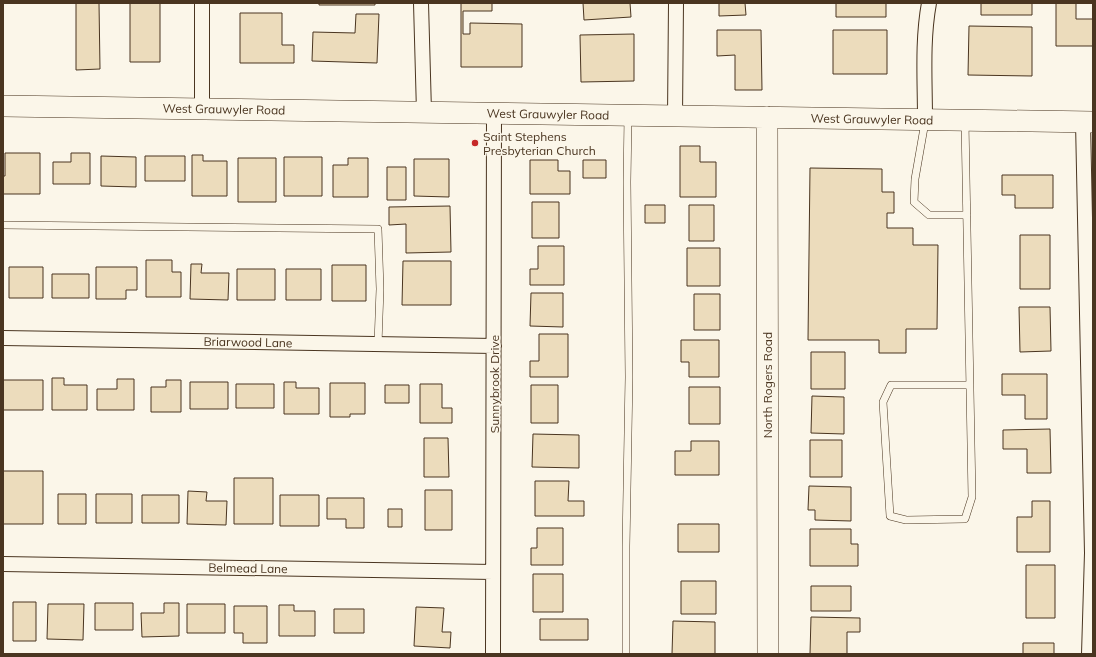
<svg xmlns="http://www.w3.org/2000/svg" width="1096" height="657" font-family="Mulish,sans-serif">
	<rect width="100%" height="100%" fill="#fbf6e9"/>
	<path fill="#ecdcbc" stroke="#4a3520" d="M 76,3 L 99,3 L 100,69 L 76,70 Z
		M 130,3 L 160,3 L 160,62 L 130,62 Z
		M 319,3 L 375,3 L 375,5 L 319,5 Z
		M 461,3 L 492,3 L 492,11 L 463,11 L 463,34 L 470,34 L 470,23 L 522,24 L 522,67 L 461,67 Z
		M 583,3 L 630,3 L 631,17 L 584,20 Z
		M 719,3 L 745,3 L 746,15 L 719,16 Z
		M 836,3 L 886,3 L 886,17 L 836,17 Z
		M 981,3 L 1032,3 L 1032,15 L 981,15 Z
		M 1056,3 L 1076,3 L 1076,19 L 1093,19 L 1093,46 L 1056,46 Z
		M 240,13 L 282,13 L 282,45 L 294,45 L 294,63 L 240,63 Z
		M 356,14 L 379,14 L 377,63 L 312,61 L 313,32 L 355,33 Z
		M 969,26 L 1032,27 L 1032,76 L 968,75 Z
		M 717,30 L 761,30 L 762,90 L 735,90 L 735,55 L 717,56 Z
		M 833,30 L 887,30 L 887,74 L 833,74 Z
		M 634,34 L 634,81 L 581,82 L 580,35 Z
		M 680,146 L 700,146 L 700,162 L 716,162 L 716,197 L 680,197 Z
		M 5,153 L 40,153 L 40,194 L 3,194 L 3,176 L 5,176 Z
		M 71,153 L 90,153 L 90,184 L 53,184 L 53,162 L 71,162 Z
		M 192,155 L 203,155 L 203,161 L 227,161 L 227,196 L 192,196 Z
		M 101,156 L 136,157 L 136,187 L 101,186 Z
		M 145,156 L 185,156 L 185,181 L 145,181 Z
		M 284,157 L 322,157 L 322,196 L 284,196 Z
		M 238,158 L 276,158 L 276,202 L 238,202 Z
		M 348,158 L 368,158 L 368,197 L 333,197 L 333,165 L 348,165 Z
		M 414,159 L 449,159 L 449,197 L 414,196 Z
		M 530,160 L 558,160 L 558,171 L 570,171 L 570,194 L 530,194 Z
		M 583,160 L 606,160 L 606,178 L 583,178 Z
		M 387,167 L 406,167 L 406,200 L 387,200 Z
		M 810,168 L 882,169 L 882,192 L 894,192 L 894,213 L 887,213 L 887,228 L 913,228 L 913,245 L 938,245 L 937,329 L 906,329 L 906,353 L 879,353 L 879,340 L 808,340 Z
		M 1002,175 L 1053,175 L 1053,208 L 1015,208 L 1015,195 L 1002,195 Z
		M 532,202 L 559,202 L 559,238 L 532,238 Z
		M 645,205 L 665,205 L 665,223 L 645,223 Z
		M 689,205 L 714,205 L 714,241 L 689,241 Z
		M 450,206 L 451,252 L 406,253 L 406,224 L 389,225 L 389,207 Z
		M 1020,235 L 1050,235 L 1050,289 L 1020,289 Z
		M 538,246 L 564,246 L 564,285 L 530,285 L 530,269 L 538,269 Z
		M 687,248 L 720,248 L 720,286 L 687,286 Z
		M 146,260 L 172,260 L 172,272 L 181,272 L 181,297 L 146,297 Z
		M 403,261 L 451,261 L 451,305 L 402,305 Z
		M 191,264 L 202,264 L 201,273 L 229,273 L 228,300 L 190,299 Z
		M 332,265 L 366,265 L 366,301 L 332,301 Z
		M 9,267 L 43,267 L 43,298 L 9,298 Z
		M 96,267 L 137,267 L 137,290 L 126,290 L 126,299 L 96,299 Z
		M 237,269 L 275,269 L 275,300 L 237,300 Z
		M 286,269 L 321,269 L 321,300 L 286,300 Z
		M 52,274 L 89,274 L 89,298 L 52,298 Z
		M 531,293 L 563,293 L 563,327 L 530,326 Z
		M 694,294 L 720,294 L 720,330 L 694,330 Z
		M 1019,307 L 1050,307 L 1051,351 L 1020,352 Z
		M 539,334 L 568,334 L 568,377 L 530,377 L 530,361 L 539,361 Z
		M 681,340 L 719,340 L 719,377 L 689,377 L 689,362 L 681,362 Z
		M 811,352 L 845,352 L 845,389 L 811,389 Z
		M 1002,374 L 1047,374 L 1047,419 L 1025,419 L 1025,395 L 1002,395 Z
		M 52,378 L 64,378 L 64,385 L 87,385 L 87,410 L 52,410 Z
		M 117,379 L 134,379 L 134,410 L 97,410 L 97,389 L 117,389 Z
		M 3,380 L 43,380 L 43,410 L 3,410 Z
		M 166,380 L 181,380 L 181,412 L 151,412 L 151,387 L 166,387 Z
		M 190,382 L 228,382 L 228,409 L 190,409 Z
		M 284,382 L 296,382 L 296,388 L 319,388 L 319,414 L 284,414 Z
		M 330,383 L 365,383 L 365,414 L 350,414 L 350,417 L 330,417 Z
		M 236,384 L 274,384 L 274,408 L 236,408 Z
		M 420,384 L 442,384 L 442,408 L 452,408 L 452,423 L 420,423 Z
		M 385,385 L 409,385 L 409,403 L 385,403 Z
		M 531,385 L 558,385 L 558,423 L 531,423 Z
		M 689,387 L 720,387 L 720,424 L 689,424 Z
		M 812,396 L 844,397 L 844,434 L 811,433 Z
		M 1050,429 L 1051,473 L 1027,473 L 1027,449 L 1003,449 L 1003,430 Z
		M 533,434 L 579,435 L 579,468 L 532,467 Z
		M 424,438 L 448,438 L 449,477 L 424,477 Z
		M 810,440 L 842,440 L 842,477 L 810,477 Z
		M 691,441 L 719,441 L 719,475 L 675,475 L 675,451 L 691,451 Z
		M 3,471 L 43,471 L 43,524 L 3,524 Z
		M 234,478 L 273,478 L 273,524 L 234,524 Z
		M 535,481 L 569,481 L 568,501 L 584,501 L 584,516 L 535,516 Z
		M 809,486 L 851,487 L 851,521 L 815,520 L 815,510 L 808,510 Z
		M 425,490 L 452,490 L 452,530 L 425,530 Z
		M 188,491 L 207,492 L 206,501 L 227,501 L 226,525 L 187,524 Z
		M 58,494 L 86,494 L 86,524 L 58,524 Z
		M 96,494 L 132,494 L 132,523 L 96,523 Z
		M 142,495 L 179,495 L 179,523 L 142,523 Z
		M 280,495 L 319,495 L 319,526 L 280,526 Z
		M 327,498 L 364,498 L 364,528 L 346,528 L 346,519 L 327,519 Z
		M 1032,501 L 1050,501 L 1050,552 L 1017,552 L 1017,517 L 1032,517 Z
		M 388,509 L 402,509 L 402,527 L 388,527 Z
		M 678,524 L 719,524 L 719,552 L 678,552 Z
		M 537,528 L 563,528 L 563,565 L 531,565 L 531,548 L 537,548 Z
		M 810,529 L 851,529 L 851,544 L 858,544 L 858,566 L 810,566 Z
		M 1026,565 L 1055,565 L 1055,618 L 1026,618 Z
		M 533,574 L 563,574 L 563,612 L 533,612 Z
		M 681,581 L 716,581 L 716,614 L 681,614 Z
		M 811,586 L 851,586 L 851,611 L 811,611 Z
		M 13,602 L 36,602 L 36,641 L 13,641 Z
		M 95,603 L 133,603 L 133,630 L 95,630 Z
		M 164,603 L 179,603 L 179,636 L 142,637 L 141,613 L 164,613 Z
		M 48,604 L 84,604 L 83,640 L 47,639 Z
		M 187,604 L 225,604 L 225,633 L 187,633 Z
		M 279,605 L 294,605 L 294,611 L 315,611 L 315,636 L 279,636 Z
		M 234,606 L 267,606 L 267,643 L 243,643 L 243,633 L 234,633 Z
		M 416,607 L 444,608 L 442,632 L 451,632 L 450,648 L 414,646 Z
		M 334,609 L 364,609 L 364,633 L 334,633 Z
		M 811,617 L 860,618 L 860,632 L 847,632 L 847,654 L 810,654 Z
		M 540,619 L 588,619 L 588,640 L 540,640 Z
		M 673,621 L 715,622 L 715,654 L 672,654 Z
		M 1023,643 L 1054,643 L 1054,654 L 1023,654 Z"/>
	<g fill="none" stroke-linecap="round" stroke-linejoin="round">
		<defs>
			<path id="lane" d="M 925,122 L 915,179 L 914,202 L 929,215 L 967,215
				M 965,122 L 972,497 L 965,519 L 906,520 L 890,516 L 883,402 L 891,385 L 970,385
				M 3,225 L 378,229 L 380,289 L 378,344
				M 626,654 L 626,546 L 629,377 L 627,182 L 628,117"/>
			<path id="street" d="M 421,3 L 424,112
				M 202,109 L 202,3
				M 675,116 L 676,3
				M 925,119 C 925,81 922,41 929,3
				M 1083,122 L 1092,553 L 1089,654
				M 3,338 L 494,346
				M 3,564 L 493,572
				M 493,654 L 494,113"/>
			<path id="secondary" d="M 3,106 L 1093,122
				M 767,117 L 768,654"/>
		</defs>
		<use href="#lane" stroke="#4a3520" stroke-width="8"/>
		<use href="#street" stroke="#4a3520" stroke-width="16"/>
		<use href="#secondary" stroke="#4a3520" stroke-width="22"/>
		<use href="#lane" stroke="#fbf6e9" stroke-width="7"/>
		<use href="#street" stroke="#fbf6e9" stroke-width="14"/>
		<use href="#secondary" stroke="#fbf6e9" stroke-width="21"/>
	</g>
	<circle fill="#c62828" stroke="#fbf6e9" stroke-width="1.5" cx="475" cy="143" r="4"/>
	<g text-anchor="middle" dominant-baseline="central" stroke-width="3" stroke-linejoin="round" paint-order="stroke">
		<g font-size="12" fill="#4a3520" stroke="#fbf6e9">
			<text transform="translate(224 109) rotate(1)">West Grauwyler Road</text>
			<text transform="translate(548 114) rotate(1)">West Grauwyler Road</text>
			<text transform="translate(872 119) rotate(1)">West Grauwyler Road</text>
			<text transform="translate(248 342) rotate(1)">Briarwood Lane</text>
			<text transform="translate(494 384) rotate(-90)">Sunnybrook Drive</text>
			<text transform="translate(767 385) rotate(-90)">North Rogers Road</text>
			<text transform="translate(248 568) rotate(1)">Belmead Lane</text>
		</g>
		<g font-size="12" fill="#4a3520" stroke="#fbf6e9" text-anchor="start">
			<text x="483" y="136">Saint Stephens<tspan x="483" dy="14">Presbyterian Church</tspan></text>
		</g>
	</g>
	<rect width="1096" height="657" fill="none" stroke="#4a3520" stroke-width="8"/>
</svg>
